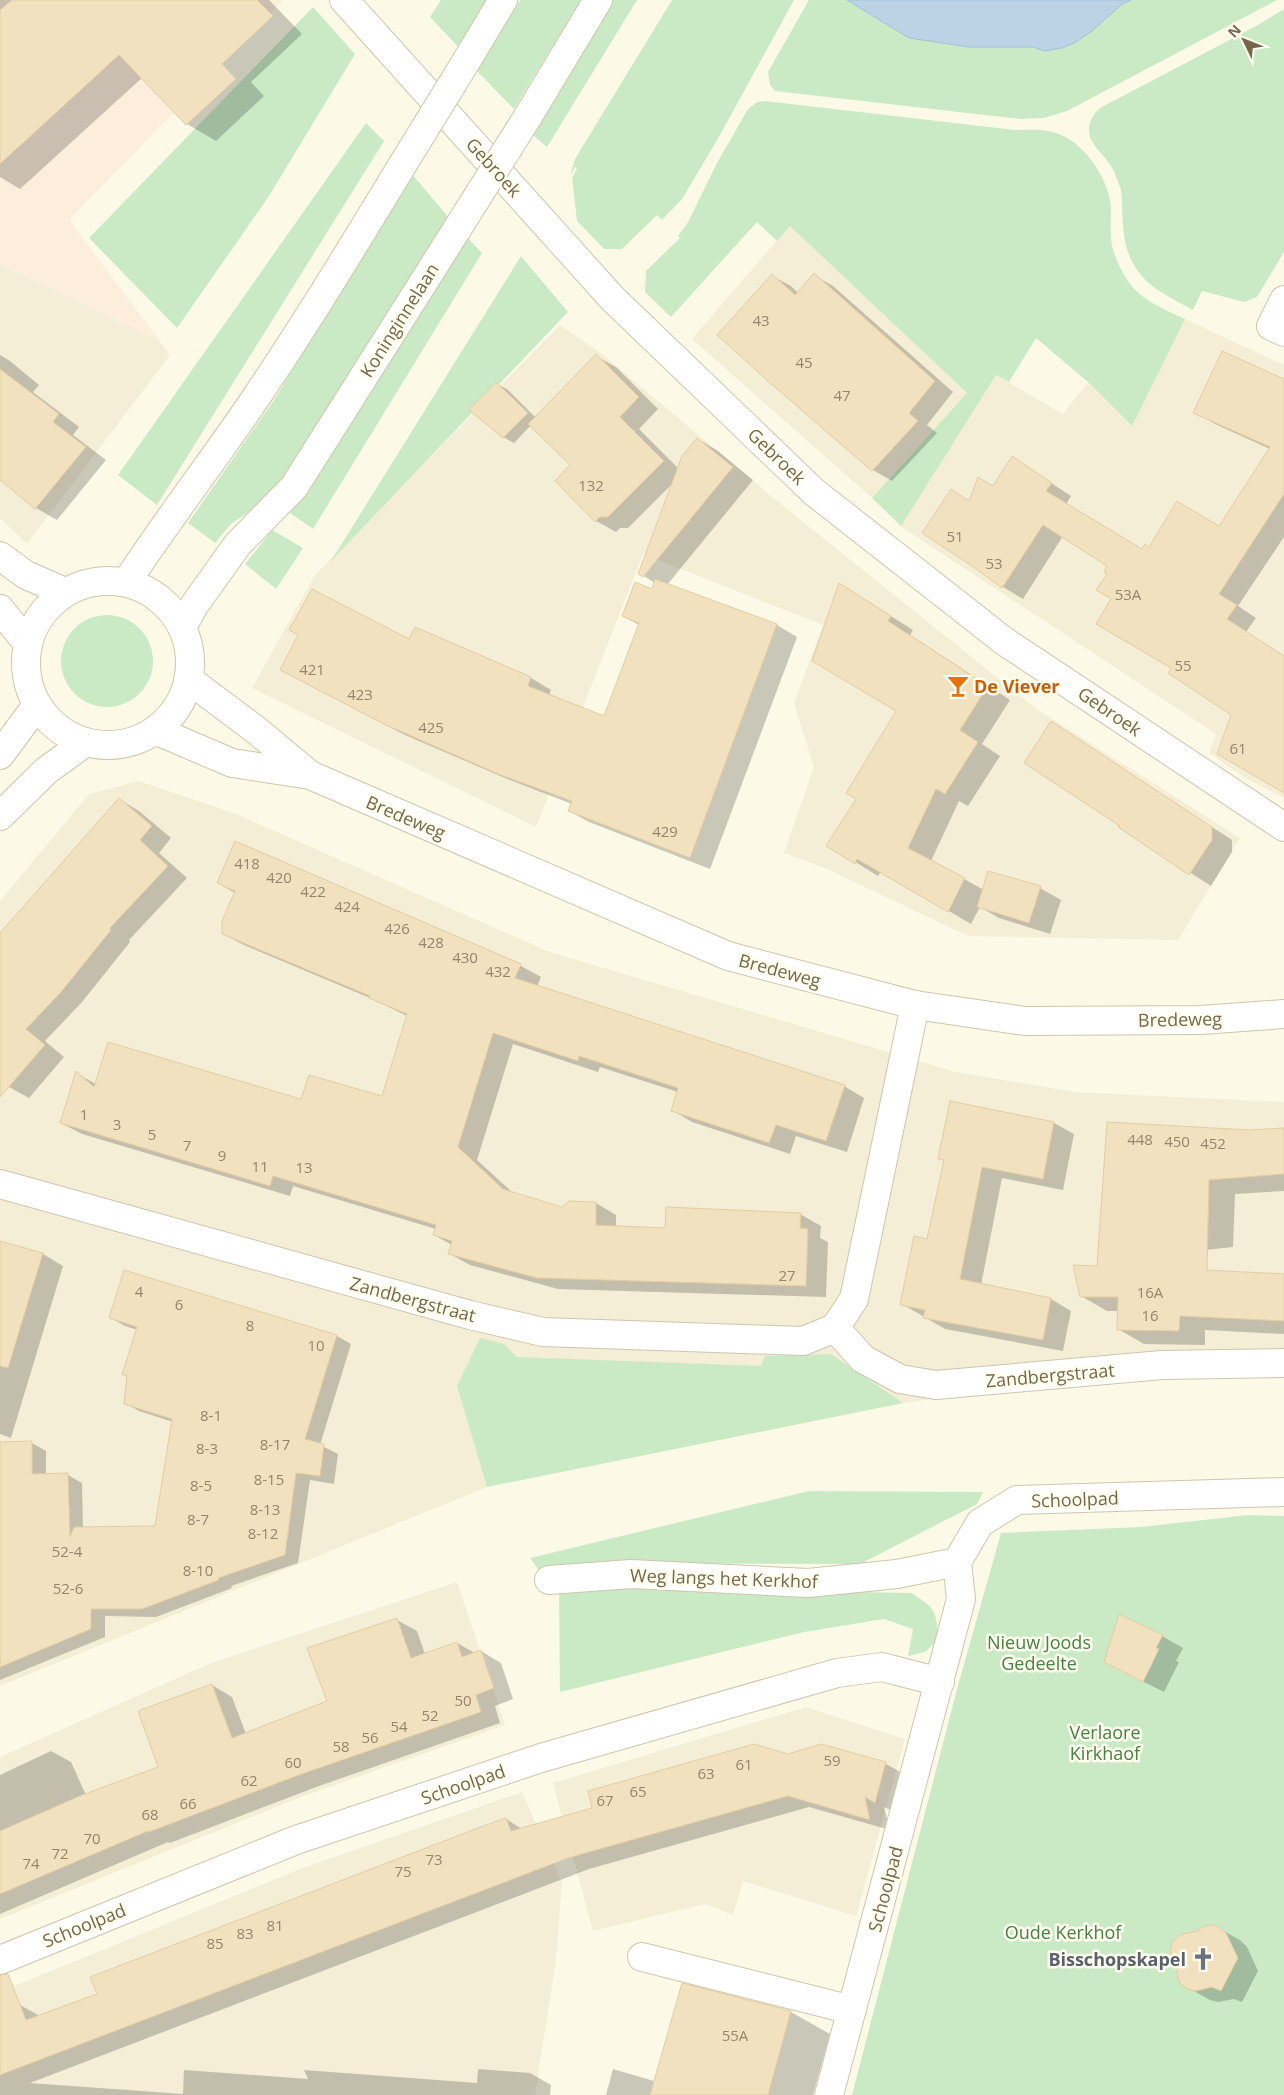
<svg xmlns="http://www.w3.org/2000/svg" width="1284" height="2095" font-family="'Open Sans',sans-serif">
	<rect width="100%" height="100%" fill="#fcfae7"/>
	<path fill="#f4eed6" d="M 790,225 L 967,393 L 872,498 L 692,339 Z
		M 0,264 L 159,340 L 170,355 L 27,544 L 0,518 Z
		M 1185,319 L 1284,365 L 1284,798 L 1245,778 L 1209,753 L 1216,734 L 900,526 L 996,375 L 1063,414 L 1088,382 L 1131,425 Z
		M 560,325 L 602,354 L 771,496 L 1035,708 L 1240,838 L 1178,940 L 968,936 L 827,869 L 784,853 L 814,767 L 794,703 L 823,625 L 643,554 L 536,827 L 252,688 L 315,575 Z
		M 139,781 L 236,814 L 550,952 L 956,1072 L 1075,1092 L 1284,1102 L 1284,1376 L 1042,1384 L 903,1403 L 487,1487 L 0,1686 L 0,901 L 89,794 Z
		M 457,1582 L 505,1725 L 301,1797 L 0,1919 L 0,1757 L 211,1663 Z
		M 806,1707 L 905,1739 L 856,1916 L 743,1881 L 733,1915 L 705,1904 L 593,1931 L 553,1783 Z
		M 522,1792 L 562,1883 L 556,1960 L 535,2095 L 0,2095 L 0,1992 L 305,1867 Z"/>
	<path fill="#fceedb" d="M 0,0 L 283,0 L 69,220 L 159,340 L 0,264 Z"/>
	<path fill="#caeac6" d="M 441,0 L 492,0 L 461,50 L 430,17 Z
		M 520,0 L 581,0 L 514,109 L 476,70 Z
		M 609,0 L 637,0 L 547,147 L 528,131 Z
		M 672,0 L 794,0 L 720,135 L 682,199 L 662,220 L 657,215 L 622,249 L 604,249 L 577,221 L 572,178 L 577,168 L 575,167 L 570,176 L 575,159 Z
		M 809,0 L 847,0 L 910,38 L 969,47 L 1033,47 L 1044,51 L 1062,48 L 1076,42 L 1092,31 L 1121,5 L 1131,0 L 1277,0 L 1067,111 L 1044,118 L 1021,119 L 775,91 L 770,85 L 768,72 Z
		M 313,7 L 355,54 L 269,196 L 177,328 L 89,238 Z
		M 1284,9 L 1284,252 L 1257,297 L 1244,302 L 1202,291 L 1193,310 C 1170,297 1147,288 1134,265 C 1123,247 1123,226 1122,206 C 1122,200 1122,192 1120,187 C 1117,179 1114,169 1109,163 C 1102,153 1089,143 1089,131 C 1088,122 1094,113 1100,108 L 1258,25 Z
		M 765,101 L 1015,130 C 1026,130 1039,129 1049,131 C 1079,137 1104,170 1110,200 C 1112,212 1110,225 1111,238 C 1112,253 1121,271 1130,284 C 1143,301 1166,310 1185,319 L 1132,426 L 1088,382 L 1036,338 L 1009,382 L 996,375 L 901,526 L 872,498 L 967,393 L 790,226 L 777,241 L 757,222 L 671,317 L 645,292 L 646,271 L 680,238 L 678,236 L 688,222 L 717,163 L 748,109 L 757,102 Z
		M 366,123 L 384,141 L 157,505 L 118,475 Z
		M 412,174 L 449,218 L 318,427 L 272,494 L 259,505 L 231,524 L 215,543 L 188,523 L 274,400 Z
		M 465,235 L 482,253 L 313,529 L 290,513 Z
		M 521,256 L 568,312 L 331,561 Z
		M 272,530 L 303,548 L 276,589 L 245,564 Z
		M61 661a46 46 0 1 1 92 0a46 46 0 1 1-92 0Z
		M 480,1338 L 504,1344 L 517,1357 L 761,1366 L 765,1356 L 831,1354 L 903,1403 L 487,1487 L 457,1386 Z
		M 809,1491 L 983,1492 L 977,1504 L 860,1564 L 593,1563 L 541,1573 L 530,1558 Z
		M 1248,1515 L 1284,1516 L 1284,2095 L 852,2095 L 957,1689 L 1001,1533 L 1141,1527 Z
		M 638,1588 L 911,1593 C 935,1607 937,1612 938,1639 L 925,1652 L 908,1656 L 913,1629 L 884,1619 L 804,1632 L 560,1692 L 559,1590 Z"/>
	<path fill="#bcd3e6" stroke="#a2c0d7" d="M 847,0 L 1131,0 L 1121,5 L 1092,31 L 1076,42 L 1062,48 L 1044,51 L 1033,47 L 969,47 L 909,38 Z"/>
	<path fill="#0003" d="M 0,0 L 269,0 L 302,34 L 251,82 L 264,96 L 216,141 L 187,124 L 143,77 L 20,189 L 0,177 Z
		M 814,275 L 833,286 L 953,392 L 927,425 L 937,433 L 892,481 L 873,470 L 770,381 L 772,276 L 791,286 L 798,293 Z
		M 0,355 L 10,361 L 39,385 L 33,392 L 79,427 L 73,435 L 106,460 L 57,520 L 36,508 L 0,479 Z
		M 596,356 L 616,367 L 658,409 L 639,429 L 679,469 L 698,439 L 718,451 L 753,480 L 667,585 L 777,625 L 797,637 L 710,869 L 589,822 L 569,811 L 572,804 L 505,778 L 405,735 L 281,670 L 410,641 L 416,628 L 531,678 L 551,690 L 549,695 L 605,717 L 639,625 L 623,616 L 653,590 L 655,583 L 639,573 L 674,482 L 628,528 L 620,528 L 616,532 L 596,521 L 572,465 L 531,425 L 514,443 L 503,437 L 497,384 L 507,389 L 536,418 Z
		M 1284,381 L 1284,537 L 1238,606 L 1256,618 L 1246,632 L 1284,656 L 1284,790 L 1233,714 L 1173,668 L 1113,599 L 1108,573 L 1109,565 L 1063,536 L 1023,599 L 1003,587 L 973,565 L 951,491 L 970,502 L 994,488 L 1013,458 L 1071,496 L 1066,504 L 1142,550 L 1220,527 L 1270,449 L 1215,424 L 1195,412 Z
		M 862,598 L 913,630 L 910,635 L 1010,700 L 982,744 L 1000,756 L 968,806 L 959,801 L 931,861 L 984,890 L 1040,888 L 1061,900 L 1050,934 L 999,918 L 980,907 L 971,924 L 881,871 L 878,876 L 828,845 L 857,799 L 898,711 Z
		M 1052,723 L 1232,840 L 1232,852 L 1211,886 L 1120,827 L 1122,826 Z
		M 119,799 L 139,811 L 171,838 L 159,853 L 187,878 L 129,940 L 130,942 L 82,1002 L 45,1041 L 64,1057 L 29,1098 L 9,1087 L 0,1079 L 0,936 Z
		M 236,843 L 521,966 L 541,977 L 537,987 L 844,1086 L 864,1098 L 847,1152 L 796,1136 L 790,1154 L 692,1122 L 672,1110 L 678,1092 L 600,1067 L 598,1072 L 513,1044 L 477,1160 L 514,1194 L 562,1208 L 570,1202 L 596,1203 L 616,1215 L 616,1227 L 667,1229 L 800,1214 L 821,1226 L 820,1238 L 828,1242 L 826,1297 L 558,1289 L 470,1265 L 450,1254 L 452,1245 L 434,1235 L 436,1229 L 293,1186 L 290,1196 L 82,1134 L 61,1123 L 76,1073 L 96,1084 L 302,1101 L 383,1098 L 407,1016 L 370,998 L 244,945 L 223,934 L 235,893 L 218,883 Z
		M 1054,1123 L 1074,1134 L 1063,1190 L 1002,1178 L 981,1285 L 1051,1299 L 1071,1311 L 1063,1351 L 945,1329 L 902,1304 L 928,1240 L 945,1161 L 940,1158 Z
		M 1284,1129 L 1284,1191 L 1235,1194 L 1233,1247 L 1177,1253 L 1178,1271 L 1284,1275 L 1284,1334 L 1205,1330 L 1205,1345 L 1144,1344 L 1118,1329 L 1119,1311 L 1107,1311 L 1081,1296 L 1098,1267 L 1249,1131 Z
		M 0,1242 L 43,1254 L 63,1266 L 11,1438 L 0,1434 Z
		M 125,1272 L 337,1336 L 351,1344 L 320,1445 L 338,1454 L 334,1484 L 310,1480 L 298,1563 L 231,1586 L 232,1588 L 156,1617 L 105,1616 L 105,1637 L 0,1680 L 0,1443 L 32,1443 L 46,1451 L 46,1475 L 68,1475 L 82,1483 L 83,1528 L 156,1527 L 173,1422 L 139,1411 L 125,1403 L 128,1377 L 123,1374 L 138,1330 L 125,1326 L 111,1318 Z
		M 397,1620 L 417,1631 L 425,1654 L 457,1643 L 475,1653 L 481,1651 L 501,1663 L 513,1699 L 495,1706 L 500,1723 L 319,1786 L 170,1843 L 168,1842 L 0,1914 L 0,1775 L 51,1751 L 71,1762 L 86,1795 L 160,1767 L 212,1685 L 232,1697 L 246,1734 L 328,1702 Z
		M 1162,1636 L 1183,1648 L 1176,1661 L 1179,1662 L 1164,1692 L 1126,1673 Z
		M 821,1745 L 886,1764 L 906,1775 L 896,1813 L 884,1807 L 890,1830 L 809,1807 L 589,1869 L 30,2083 L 183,2094 L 184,2070 L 308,2079 L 304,2070 L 477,2083 L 478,2069 L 530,2073 L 551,2085 L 550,2095 L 0,2095 L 0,2012 L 20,2005 L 40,2016 L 98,1994 L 506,1819 L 522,1829 Z
		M 1218,1928 L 1240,1940 L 1247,1947 L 1258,1971 L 1242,2002 L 1234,1999 L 1218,2002 L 1210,2000 L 1188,1988 Z
		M 683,1985 L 791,2012 L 830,2034 L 813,2095 L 606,2095 L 613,2069 L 654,2081 Z"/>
	<path fill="#f1e1bf" stroke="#e3cda0" d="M 12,0 L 257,0 L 273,16 L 222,64 L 236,79 L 186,125 L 119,55 L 0,164 L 0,10 Z
		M 814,273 L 935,381 L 909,413 L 918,421 L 872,471 L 769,382 L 717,335 L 772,274 L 795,295 Z
		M 1222,351 L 1284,379 L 1284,494 L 1219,594 L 1237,605 L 1227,619 L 1284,656 L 1284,793 L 1217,754 L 1231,715 L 1168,673 L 1171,668 L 1096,624 L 1111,599 L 1096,590 L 1107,574 L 1104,572 L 1107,566 L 1043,525 L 1002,588 L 972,566 L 922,533 L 951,489 L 969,501 L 978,477 L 993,486 L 1012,456 L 1052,483 L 1046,491 L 1142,549 L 1145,544 L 1149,547 L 1177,501 L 1219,526 L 1270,447 L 1193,413 Z
		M 596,354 L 639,397 L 620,417 L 664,461 L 608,517 L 600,517 L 595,522 L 555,481 L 570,465 L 528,424 Z
		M 0,369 L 59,414 L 53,422 L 86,447 L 35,509 L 0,480 Z
		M 496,382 L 528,413 L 503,438 L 469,410 Z
		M 697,438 L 733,467 L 643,577 L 638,574 L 682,456 Z
		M 655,579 L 777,624 L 690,858 L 568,811 L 572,801 L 498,774 L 384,724 L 280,670 L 298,635 L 289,630 L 312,589 L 409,639 L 415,627 L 531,677 L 528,686 L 604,716 L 639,623 L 622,616 L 635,582 L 652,589 Z
		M 839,583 L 891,616 L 888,621 L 988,686 L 960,730 L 978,742 L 945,794 L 936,789 L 908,848 L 965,878 L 948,912 L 857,859 L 855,864 L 826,846 L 856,799 L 846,793 L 896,711 L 812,661 Z
		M 1051,721 L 1212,827 L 1212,840 L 1189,875 L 1118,827 L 1120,826 L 1024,763 Z
		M 119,798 L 152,826 L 140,840 L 168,866 L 110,928 L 111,930 L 62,991 L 26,1029 L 45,1045 L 0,1097 L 0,933 Z
		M 235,841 L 521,964 L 515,978 L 845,1085 L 826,1141 L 776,1125 L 769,1143 L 671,1111 L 678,1088 L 579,1056 L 578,1061 L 493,1033 L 458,1147 L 503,1189 L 562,1207 L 569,1201 L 596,1202 L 596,1225 L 665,1228 L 666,1207 L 801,1213 L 800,1228 L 808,1229 L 806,1286 L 537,1278 L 448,1254 L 452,1241 L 433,1235 L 436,1225 L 273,1176 L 270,1186 L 60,1123 L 76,1071 L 94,1087 L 108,1042 L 301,1099 L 309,1075 L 382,1096 L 407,1014 L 369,998 L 370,996 L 222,934 L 222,921 L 235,891 L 217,883 Z
		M 988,871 L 1041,886 L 1029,923 L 977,907 Z
		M 950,1101 L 1054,1122 L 1043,1179 L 982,1167 L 960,1279 L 1051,1298 L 1043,1340 L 923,1318 L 925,1310 L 900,1305 L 914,1236 L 927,1239 L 944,1160 L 938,1159 Z
		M 1107,1122 L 1249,1130 L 1284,1128 L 1284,1174 L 1209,1180 L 1207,1270 L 1284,1274 L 1284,1321 L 1180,1316 L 1179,1331 L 1117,1330 L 1118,1297 L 1080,1297 L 1073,1265 L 1097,1266 Z
		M 0,1241 L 43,1253 L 8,1368 L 0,1366 Z
		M 124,1270 L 337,1335 L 305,1439 L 324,1444 L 320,1476 L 296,1473 L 285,1555 L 218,1578 L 219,1580 L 142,1609 L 91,1609 L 91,1629 L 0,1667 L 0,1442 L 32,1441 L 32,1474 L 68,1473 L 70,1537 L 74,1527 L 155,1526 L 172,1419 L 124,1404 L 127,1375 L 122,1375 L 137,1327 L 109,1318 Z
		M 1119,1614 L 1163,1635 L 1156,1648 L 1159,1649 L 1143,1682 L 1104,1662 Z
		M 397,1618 L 411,1658 L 457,1642 L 462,1657 L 481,1650 L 494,1688 L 476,1695 L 481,1712 L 299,1775 L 149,1832 L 148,1831 L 0,1894 L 0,1831 L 82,1795 L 158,1767 L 138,1711 L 212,1684 L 232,1738 L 327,1701 L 307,1648 Z
		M 754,1744 L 788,1754 L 821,1744 L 886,1762 L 875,1803 L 865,1797 L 870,1820 L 788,1796 L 568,1858 L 0,2075 L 0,1975 L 8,1974 L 26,2020 L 97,1994 L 90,1977 L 478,1828 L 506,1818 L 511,1831 L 592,1808 L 588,1791 Z
		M 1212,1925 L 1219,1927 L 1226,1933 L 1238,1958 L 1221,1991 L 1212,1987 L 1196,1991 L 1187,1989 L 1179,1982 L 1176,1963 L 1172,1959 L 1170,1951 L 1172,1942 L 1182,1934 L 1198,1931 L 1202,1927 Z
		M 682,1983 L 791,2011 L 768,2095 L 650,2095 Z"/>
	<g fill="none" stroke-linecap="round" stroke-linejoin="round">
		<defs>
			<path id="street" d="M 344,0 L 612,298 L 814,492 L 1004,641 L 1284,827
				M 1284,300 L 1271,326 L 1284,332
				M 0,1184 L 470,1315 L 543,1332 L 803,1341 L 835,1328 L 854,1299 L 915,1005
				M 835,1328 L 863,1359 L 900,1379 L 936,1385 L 1162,1365 L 1284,1363
				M 549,1580 L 631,1574 L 808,1583 L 897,1574 L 957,1562
				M 642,1957 L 852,2010
				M 0,1960 L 296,1840 L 541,1758 L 837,1673 L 882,1667 L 940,1682
				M 829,2095 L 961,1599 L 957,1562 L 980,1523 L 1017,1500 L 1284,1492"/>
			<path id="secondary" d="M 467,60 L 503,0
				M 527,118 L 598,0
				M 0,556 L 26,575 L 65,592
				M26 663a82 82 0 1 1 164 0a82 82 0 1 1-164 0Z
				M 126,583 C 167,520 213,461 255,399 C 307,322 355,243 403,164
				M 0,609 L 28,644
				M 182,627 L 195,604 L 238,544 L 294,487 L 459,226
				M 188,679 L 256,730 L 310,775
				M 155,730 L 232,763 L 310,775 L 728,956 L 915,1005 L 1025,1021 L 1201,1020 L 1284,1014
				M 0,755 L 37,705
				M 0,816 L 47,770 L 86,742"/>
		</defs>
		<use href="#street" stroke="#cec5ad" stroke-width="30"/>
		<use href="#secondary" stroke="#cfc5a9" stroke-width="30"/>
		<use href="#street" stroke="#fff" stroke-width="28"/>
		<use href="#secondary" stroke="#fff" stroke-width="28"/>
		<defs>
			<path id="secondary-bridge" d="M 403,164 L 467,60
				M 459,226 L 527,118"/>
		</defs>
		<use href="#secondary-bridge" stroke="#cfc5a9" stroke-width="30" stroke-linecap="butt"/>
		<use href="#secondary-bridge" stroke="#fff" stroke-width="28"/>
	</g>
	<defs>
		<symbol id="bar-bare" viewBox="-9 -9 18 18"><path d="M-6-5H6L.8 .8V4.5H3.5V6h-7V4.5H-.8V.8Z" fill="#e8710a" stroke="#fffdee" stroke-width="2.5" paint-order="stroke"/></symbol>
		<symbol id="church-bare" viewBox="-9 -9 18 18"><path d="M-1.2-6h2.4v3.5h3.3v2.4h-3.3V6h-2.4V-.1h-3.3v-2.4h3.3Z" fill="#6b7280" stroke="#fffdee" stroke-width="2.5" paint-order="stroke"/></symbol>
	</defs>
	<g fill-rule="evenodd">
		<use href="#bar-bare" x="942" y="670" width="32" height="32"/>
		<use href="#church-bare" x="1187" y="1943" width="32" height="32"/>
	</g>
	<g text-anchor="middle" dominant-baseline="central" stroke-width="5" stroke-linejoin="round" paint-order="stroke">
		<g font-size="15" fill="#958669">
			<text x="761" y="320">43</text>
			<text x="804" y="362">45</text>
			<text x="842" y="395">47</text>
			<text x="591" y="485">132</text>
			<text x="955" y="536">51</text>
			<text x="994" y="563">53</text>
			<text x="1128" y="594">53A</text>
			<text x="1183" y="665">55</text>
			<text x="312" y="669">421</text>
			<text x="360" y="694">423</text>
			<text x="431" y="727">425</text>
			<text x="1238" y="748">61</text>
			<text x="665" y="831">429</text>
			<text x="247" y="863">418</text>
			<text x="279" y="877">420</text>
			<text x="313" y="891">422</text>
			<text x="347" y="906">424</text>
			<text x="397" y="928">426</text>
			<text x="431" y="942">428</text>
			<text x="465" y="957">430</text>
			<text x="498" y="971">432</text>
			<text x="84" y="1114">1</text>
			<text x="117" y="1124">3</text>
			<text x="152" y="1134">5</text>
			<text x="1140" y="1139">448</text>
			<text x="1177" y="1141">450</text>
			<text x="1213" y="1143">452</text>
			<text x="187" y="1145">7</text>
			<text x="222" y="1155">9</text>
			<text x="260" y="1166">11</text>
			<text x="304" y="1167">13</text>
			<text x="787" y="1275">27</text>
			<text x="139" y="1291">4</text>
			<text x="1150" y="1292">16A</text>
			<text x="179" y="1304">6</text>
			<text x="1150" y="1315">16</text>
			<text x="250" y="1325">8</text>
			<text x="316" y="1345">10</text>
			<text x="211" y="1415">8-1</text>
			<text x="275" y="1444">8-17</text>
			<text x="207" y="1448">8-3</text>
			<text x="269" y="1479">8-15</text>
			<text x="201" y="1485">8-5</text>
			<text x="265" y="1509">8-13</text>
			<text x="198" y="1519">8-7</text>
			<text x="263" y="1533">8-12</text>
			<text x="67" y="1551">52-4</text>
			<text x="198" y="1570">8-10</text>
			<text x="68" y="1588">52-6</text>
			<text x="463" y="1700">50</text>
			<text x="430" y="1715">52</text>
			<text x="399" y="1726">54</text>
			<text x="370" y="1737">56</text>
			<text x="341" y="1746">58</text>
			<text x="832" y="1760">59</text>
			<text x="293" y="1762">60</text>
			<text x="744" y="1764">61</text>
			<text x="706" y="1773">63</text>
			<text x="249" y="1780">62</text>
			<text x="638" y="1791">65</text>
			<text x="605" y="1800">67</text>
			<text x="188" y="1803">66</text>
			<text x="150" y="1814">68</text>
			<text x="92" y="1838">70</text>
			<text x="60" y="1853">72</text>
			<text x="434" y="1859">73</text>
			<text x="31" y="1863">74</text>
			<text x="403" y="1871">75</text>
			<text x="275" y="1925">81</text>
			<text x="245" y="1933">83</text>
			<text x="215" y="1943">85</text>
			<text x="735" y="2035">55A</text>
		</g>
		<g font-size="18" fill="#76674c" stroke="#fffdee">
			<text transform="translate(494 167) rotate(48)">Gebroek</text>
			<text transform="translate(399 320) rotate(-58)">Koninginnelaan</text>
			<text transform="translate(777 456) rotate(44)">Gebroek</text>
			<text transform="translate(1110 711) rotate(34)">Gebroek</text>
			<text transform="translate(406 817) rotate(23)">Bredeweg</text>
			<text transform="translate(780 970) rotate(15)">Bredeweg</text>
			<text transform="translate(1180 1019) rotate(-1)">Bredeweg</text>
			<text transform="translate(413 1299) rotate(15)">Zandbergstraat</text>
			<text transform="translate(1050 1375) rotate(-5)">Zandbergstraat</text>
			<text transform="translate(1075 1499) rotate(-2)">Schoolpad</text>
			<text transform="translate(724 1578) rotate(2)">Weg langs het Kerkhof</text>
			<text transform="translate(463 1784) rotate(-19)">Schoolpad</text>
			<text transform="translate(885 1889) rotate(-75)">Schoolpad</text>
			<text transform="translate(84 1925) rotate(-22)">Schoolpad</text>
		</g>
		<g font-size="18" font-weight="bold" fill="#c56008" stroke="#fffdee" text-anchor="start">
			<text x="974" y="686">De Viever</text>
		</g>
		<g font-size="18" fill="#478146" stroke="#fffdee">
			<text x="1039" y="1642">Nieuw Joods<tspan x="1039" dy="21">Gedeelte</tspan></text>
			<text x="1105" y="1732">Verlaore<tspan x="1105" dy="21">Kirkhaof</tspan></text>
			<text x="1063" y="1932">Oude Kerkhof</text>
		</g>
		<g font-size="18" font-weight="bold" fill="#5b616d" stroke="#fffdee" text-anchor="end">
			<text x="1186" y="1959">Bisschopskapel</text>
		</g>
	</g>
	<g transform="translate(1244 40) rotate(313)" stroke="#fffdee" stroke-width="4" paint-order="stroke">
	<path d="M0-4L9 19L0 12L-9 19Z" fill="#76674c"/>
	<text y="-8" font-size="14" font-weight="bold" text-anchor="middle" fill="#76674c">N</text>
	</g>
</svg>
